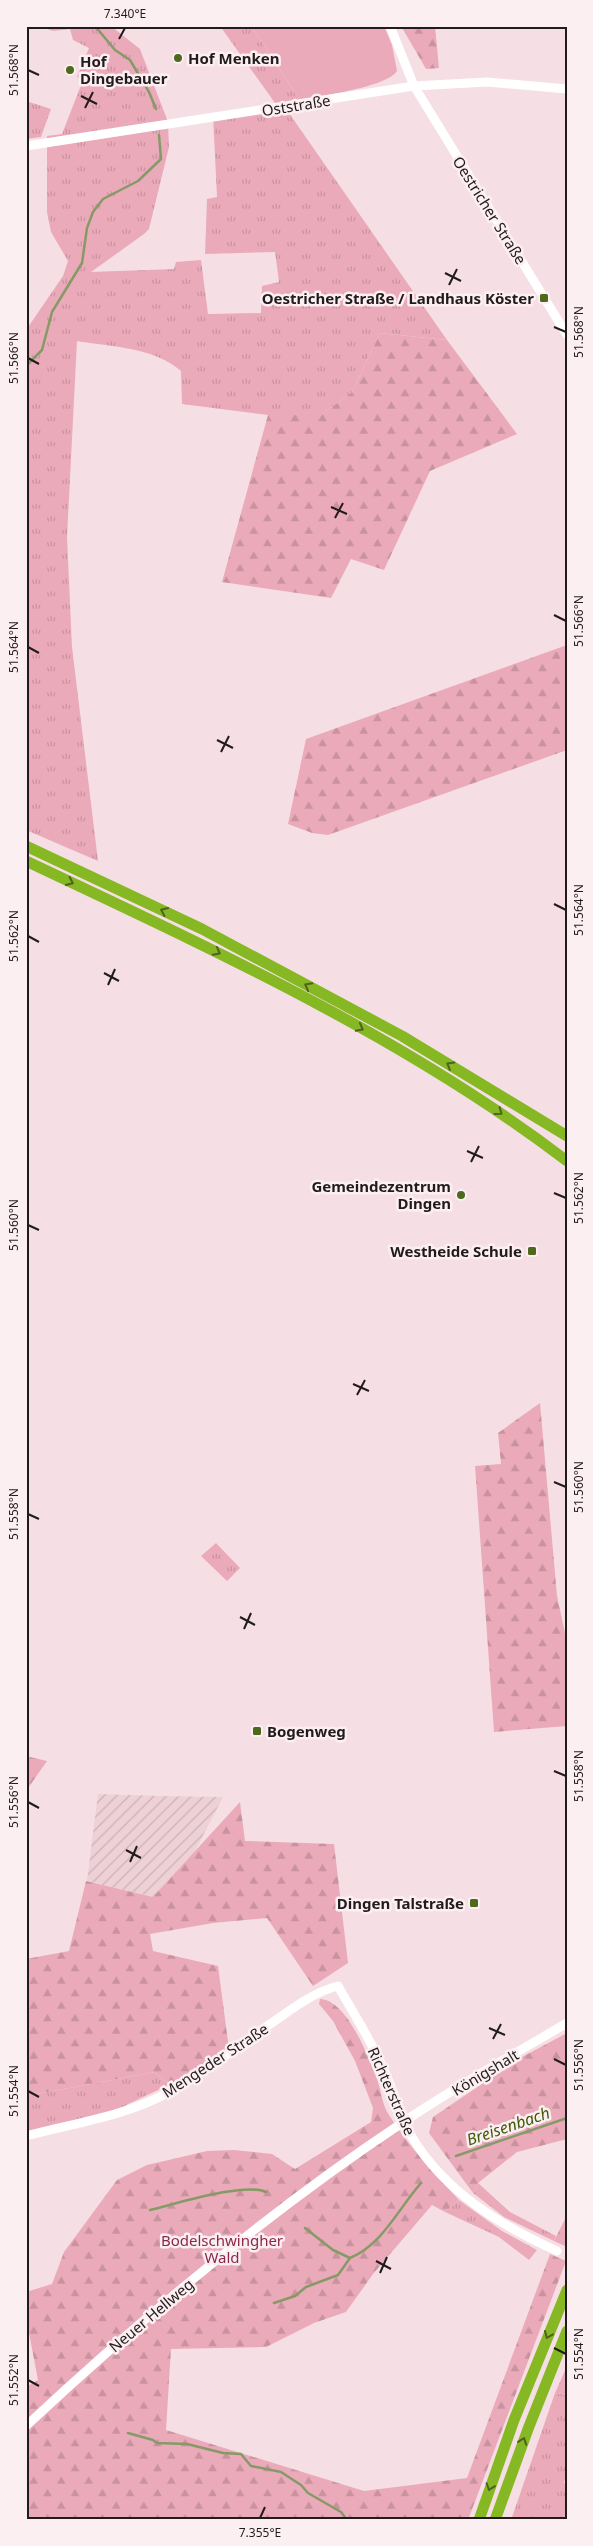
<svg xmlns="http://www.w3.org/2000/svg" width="593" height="2546" font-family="'Noto Sans',sans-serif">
	<defs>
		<pattern id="industrial-furrows" width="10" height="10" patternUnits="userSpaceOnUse" patternTransform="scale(1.25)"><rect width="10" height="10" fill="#eed0d7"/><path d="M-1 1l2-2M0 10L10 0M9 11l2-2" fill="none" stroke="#ccb2b8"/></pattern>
		<pattern id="grass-tufts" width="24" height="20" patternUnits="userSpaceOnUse" patternTransform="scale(1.25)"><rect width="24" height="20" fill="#ebaaba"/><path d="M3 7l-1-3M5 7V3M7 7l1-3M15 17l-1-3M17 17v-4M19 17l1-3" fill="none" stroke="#c9929f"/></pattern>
		<pattern id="forest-firs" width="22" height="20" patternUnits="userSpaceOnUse" patternTransform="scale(1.25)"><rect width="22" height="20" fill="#ebaaba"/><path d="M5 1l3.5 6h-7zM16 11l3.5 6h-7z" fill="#c9929f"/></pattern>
	</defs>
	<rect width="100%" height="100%" fill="#f5dfe4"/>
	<path fill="url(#industrial-furrows)" d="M 98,1794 L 159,1796 L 223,1797 L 195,1851 L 153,1897 L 87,1881 Z"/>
	<path fill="url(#grass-tufts)" d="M 38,26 L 111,26 L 140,49 L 168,122 L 169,147 L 149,229 L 144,234 L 91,272 L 174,269 L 176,262 L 201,260 L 208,314 L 261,313 L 262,286 L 279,282 L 275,252 L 205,254 L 207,199 L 217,197 L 213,115 L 275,103 L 220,26 L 251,26 L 300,100 L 282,103 L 447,340 L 380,333 L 352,392 L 321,415 L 268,415 L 182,404 L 181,371 C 153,347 112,347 77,341 L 67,537 L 72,647 L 98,861 L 26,830 L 26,330 L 63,276 L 68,261 L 51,232 L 47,212 L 47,136 L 62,134 L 83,80 L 77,77 L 89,48 L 73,40 L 70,29 L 53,31 Z
		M 26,101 L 51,109 L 41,137 L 26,139 Z
		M 216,1543 L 240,1568 L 227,1581 L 201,1556 Z
		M 155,2072 L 169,2085 L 126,2105 L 127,2112 L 26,2140 L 26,2096 Z
		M 478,2183 L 510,2212 L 556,2236 L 554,2241 L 504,2217 L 473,2193 Z
		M 459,2200 L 502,2231 L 537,2250 L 529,2260 L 499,2237 L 445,2212 Z
		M 555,2393 L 567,2395 L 567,2474 L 564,2482 L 567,2488 L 567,2520 L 511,2520 Z"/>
	<path fill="url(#forest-firs)" d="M 401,26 L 435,26 L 439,68 L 426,69 Z
		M 380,333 L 447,340 L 517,434 L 430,471 L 384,570 L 351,559 L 331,598 L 222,582 L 268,415 L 321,415 L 352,392 Z
		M 567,645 L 567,750 L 328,835 L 312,833 L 288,824 L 306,739 Z
		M 540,1403 L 557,1596 L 567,1642 L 567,1726 L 494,1732 L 475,1466 L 501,1464 L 498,1433 Z
		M 26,1756 L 47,1761 L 26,1791 Z
		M 240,1802 L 245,1841 L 334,1844 L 348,1963 L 313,1986 L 267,1918 L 213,1923 L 150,1934 L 153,1951 L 218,1966 L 229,2049 L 169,2085 L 155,2072 L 26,2096 L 26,1959 L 69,1951 L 86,1881 L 153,1897 Z
		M 320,1999 C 347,2000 368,2056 377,2079 C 381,2090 382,2105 389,2115 C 409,2147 434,2173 459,2200 L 445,2212 L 432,2205 L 373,2274 L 346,2312 L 314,2323 L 266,2347 L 171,2349 L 166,2430 L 364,2491 L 467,2478 L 550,2254 L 566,2261 L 468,2520 L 26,2520 L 26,2387 L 38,2380 L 29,2333 L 26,2333 L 26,2292 L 52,2284 L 64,2252 L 117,2180 L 147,2165 L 207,2151 L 234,2150 L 272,2154 L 295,2169 L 371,2122 L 373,2108 L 355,2061 L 333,2021 L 319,2004 Z
		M 567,2033 L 567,2139 L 517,2152 L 478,2183 L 473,2193 L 429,2133 L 433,2117 L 522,2057 Z
		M 567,2215 L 567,2247 L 554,2241 Z
		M 567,2366 L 567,2395 L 555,2393 Z"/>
	<path fill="#ebaaba" d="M 251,26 L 384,26 L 392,45 L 397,71 C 387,87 320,96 300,100 Z"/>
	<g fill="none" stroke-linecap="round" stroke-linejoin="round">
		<path stroke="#859a66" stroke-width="2.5" d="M 95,26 L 115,50 L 130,60 L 149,92 L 156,109
			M 26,366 L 42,350 L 52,312 L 82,263 L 87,228 L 93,212 L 103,199 L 138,181 L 161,159 L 159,135
			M 456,2156 L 567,2118
			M 150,2210 C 176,2204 244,2182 266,2192
			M 305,2228 L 333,2250 L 350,2258 C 383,2244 398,2209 421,2183
			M 274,2303 L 295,2296 L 306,2287 L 338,2275 L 350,2258
			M 128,2433 L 153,2440 L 157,2443 L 187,2444 L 223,2453 L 241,2454 L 251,2466 L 281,2472 L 301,2485 L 308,2493 L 341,2512 L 347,2520"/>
		<path stroke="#fff" stroke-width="9" d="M 390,26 L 414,86 L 567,335
			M 26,146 L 414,86 L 487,82 L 567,89
			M 26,2136 C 75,2123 127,2116 171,2091 C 203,2073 233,2050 263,2029 C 287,2013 310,1993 338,1986 C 355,2016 374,2045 387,2077 C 396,2097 400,2118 412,2137 C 445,2192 500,2225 557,2251
			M 26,2426 C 144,2316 268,2212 402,2123 C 455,2087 511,2056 567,2023"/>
		<path stroke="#85b822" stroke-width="11" d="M 26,846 L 202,929 L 402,1036 L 567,1136
			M 26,861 C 210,948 405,1037 567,1161
			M 479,2520 L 514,2420 L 567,2290
			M 495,2520 L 528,2429 L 567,2331"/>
	</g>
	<defs><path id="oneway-chevron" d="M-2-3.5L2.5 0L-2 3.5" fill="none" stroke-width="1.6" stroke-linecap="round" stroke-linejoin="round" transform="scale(1.25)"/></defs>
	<g stroke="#4f621f">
		<use href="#oneway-chevron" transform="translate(70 882) rotate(25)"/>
		<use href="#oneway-chevron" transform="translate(164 911) rotate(-155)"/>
		<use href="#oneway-chevron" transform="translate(217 952) rotate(28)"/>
		<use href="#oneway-chevron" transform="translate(308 986) rotate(-152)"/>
		<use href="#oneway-chevron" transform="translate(360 1028) rotate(28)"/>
		<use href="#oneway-chevron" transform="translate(450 1065) rotate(-149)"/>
		<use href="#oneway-chevron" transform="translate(499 1112) rotate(36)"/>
		<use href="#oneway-chevron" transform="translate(548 2335) rotate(113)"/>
		<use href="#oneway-chevron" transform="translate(523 2441) rotate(-70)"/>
		<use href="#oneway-chevron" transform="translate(490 2487) rotate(109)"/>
	</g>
	<path fill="none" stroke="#221b1d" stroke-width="2" d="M 119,39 L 125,28M 28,70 L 39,75M 81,96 L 97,104M 85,108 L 93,92M 445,273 L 461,281M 449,285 L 457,269M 554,327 L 566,332M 28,358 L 39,364M 331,507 L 347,514M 335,518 L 343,503M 554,615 L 566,621M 28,647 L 39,653M 217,740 L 233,748M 221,752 L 229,736M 554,904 L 566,910M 28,936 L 39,942M 104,973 L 119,981M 108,985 L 115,969M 467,1151 L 483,1158M 471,1162 L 479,1146M 554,1193 L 566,1198M 28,1225 L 39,1230M 353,1384 L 369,1391M 357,1395 L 365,1380M 554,1482 L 566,1487M 28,1514 L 39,1519M 240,1617 L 255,1625M 244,1629 L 251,1613M 554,1771 L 566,1776M 28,1802 L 39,1808M 126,1850 L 141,1858M 130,1862 L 137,1846M 489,2028 L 505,2035M 493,2039 L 501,2024M 554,2059 L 566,2065M 28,2091 L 39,2097M 376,2261 L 391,2269M 380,2273 L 387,2257M 554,2348 L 566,2354M 28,2380 L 39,2386M 260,2518 L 265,2507"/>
	<g fill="#4d691d" stroke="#fceff2" stroke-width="2">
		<circle cx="178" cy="58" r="5"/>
		<circle cx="70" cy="70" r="5"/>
		<rect x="539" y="293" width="10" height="10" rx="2.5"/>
		<circle cx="461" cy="1195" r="5"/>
		<rect x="527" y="1246" width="10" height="10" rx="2.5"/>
		<rect x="252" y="1726" width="10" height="10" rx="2.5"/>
		<rect x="469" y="1898" width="10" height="10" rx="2.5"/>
	</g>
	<g text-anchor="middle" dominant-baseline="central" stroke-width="5" stroke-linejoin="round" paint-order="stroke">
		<g font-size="15" font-weight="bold" fill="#221b1d" stroke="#fceff2" text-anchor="end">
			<text x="188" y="58" text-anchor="start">Hof Menken</text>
			<text x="80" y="61" text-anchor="start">Hof<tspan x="80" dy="17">Dingebauer</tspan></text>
			<text x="534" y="298">Oestricher Straße / Landhaus Köster</text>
			<text x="451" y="1186">Gemeindezentrum<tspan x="451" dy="17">Dingen</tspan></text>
			<text x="522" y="1251">Westheide Schule</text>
			<text x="267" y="1731" text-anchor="start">Bogenweg</text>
			<text x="464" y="1903">Dingen Talstraße</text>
		</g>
		<g font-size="15" fill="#221b1d" stroke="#fceff2">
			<text transform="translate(296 105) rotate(-9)">Oststraße</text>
			<text transform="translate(490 210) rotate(58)">Oestricher Straße</text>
			<text transform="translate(215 2060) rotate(-33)">Mengeder Straße</text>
			<text transform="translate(485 2072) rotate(-31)">Königshalt</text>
			<text transform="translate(392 2091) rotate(66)">Richterstraße</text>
			<text transform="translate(151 2315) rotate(-40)">Neuer Hellweg</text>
		</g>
		<g font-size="15" fill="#8b284c" stroke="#fceff2">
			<text x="222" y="2240">Bodelschwingher<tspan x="222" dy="17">Wald</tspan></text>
		</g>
		<g font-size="16" font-style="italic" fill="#3e5a05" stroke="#fceff2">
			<text transform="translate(508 2126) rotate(-19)">Breisenbach</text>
		</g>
	</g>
	<rect width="593" height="2546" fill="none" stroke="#fceff2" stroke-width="55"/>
	<rect x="28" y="28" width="538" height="2490" fill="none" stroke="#221b1d" stroke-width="2"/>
	<g font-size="12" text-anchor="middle" fill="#221b1d">
		<text x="125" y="18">7.340°E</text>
		<text transform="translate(14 70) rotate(-90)" y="4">51.568°N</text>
		<text transform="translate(579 332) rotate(-90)" y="4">51.568°N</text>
		<text transform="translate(14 358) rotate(-90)" y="4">51.566°N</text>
		<text transform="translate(579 621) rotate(-90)" y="4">51.566°N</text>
		<text transform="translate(14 647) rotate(-90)" y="4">51.564°N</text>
		<text transform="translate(579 910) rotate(-90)" y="4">51.564°N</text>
		<text transform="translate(14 936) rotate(-90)" y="4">51.562°N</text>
		<text transform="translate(579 1198) rotate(-90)" y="4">51.562°N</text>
		<text transform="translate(14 1225) rotate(-90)" y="4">51.560°N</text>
		<text transform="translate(579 1487) rotate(-90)" y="4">51.560°N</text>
		<text transform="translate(14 1514) rotate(-90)" y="4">51.558°N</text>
		<text transform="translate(579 1776) rotate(-90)" y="4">51.558°N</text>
		<text transform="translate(14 1802) rotate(-90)" y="4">51.556°N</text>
		<text transform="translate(579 2065) rotate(-90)" y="4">51.556°N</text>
		<text transform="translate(14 2091) rotate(-90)" y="4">51.554°N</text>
		<text transform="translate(579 2354) rotate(-90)" y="4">51.554°N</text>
		<text transform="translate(14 2380) rotate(-90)" y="4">51.552°N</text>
		<text x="260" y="2537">7.355°E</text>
	</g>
</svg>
